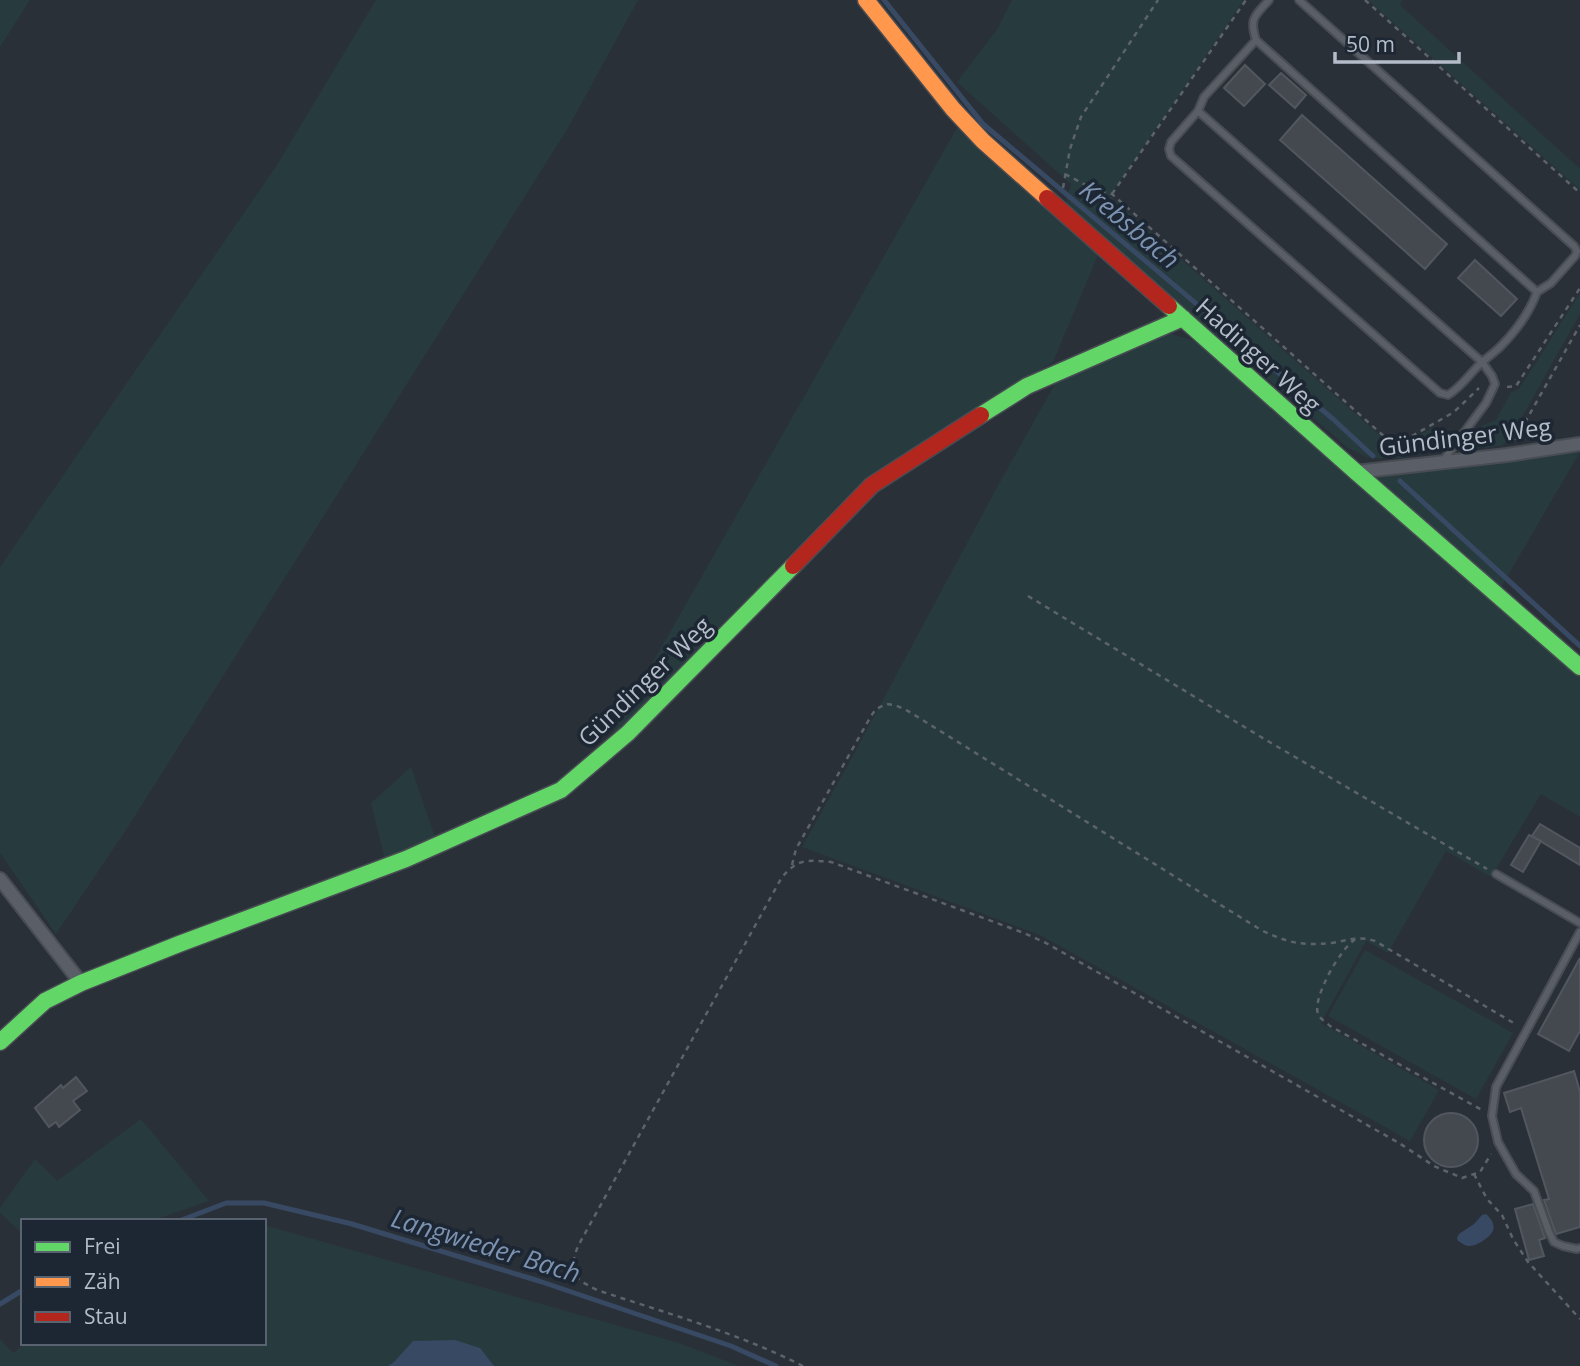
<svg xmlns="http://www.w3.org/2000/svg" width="1580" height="1366" font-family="'Open Sans',sans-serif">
	<rect width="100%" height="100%" fill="#2a3038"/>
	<path fill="#273a3e" d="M 0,0 L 30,0 L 0,47 Z
		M 376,0 L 638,0 L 568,128 L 128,827 L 56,934 L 0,853 L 0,567 L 277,165 Z
		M 1012,0 L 1244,0 L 1110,196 L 1394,448 L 1434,427 L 1442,437 L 1441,442 L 1435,449 L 1404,458 L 1369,458 L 1348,448 L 1065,205 L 1071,184 L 957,82 L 998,28 Z
		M 1368,0 L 1403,0 L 1400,5 L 1580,169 L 1580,190 Z
		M 957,128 L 1098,255 L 1053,362 L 866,477 L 649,698 L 600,755 Z
		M 1580,293 L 1580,314 L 1509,440 L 1501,446 L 1470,449 C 1463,444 1465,439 1467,432 L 1496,420 L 1511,392 L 1519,389 Z
		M 1165,332 L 1198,342 L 1580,677 L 1580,817 L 1541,794 L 1491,877 L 1446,851 L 1388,953 L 1366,941 L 1321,1023 L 1439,1090 L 1410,1141 L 1040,935 L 802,847 L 849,763 L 995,491 L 1057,380 Z
		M 1580,452 L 1500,589 L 1374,478 Z
		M 411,767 L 436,840 L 385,860 L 371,803 Z
		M 1365,950 L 1513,1033 L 1476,1099 L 1328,1016 Z
		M 141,1119 L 209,1201 L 151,1221 L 23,1221 L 23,1234 L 0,1213 L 0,1208 L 35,1159 L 57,1181 Z
		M 264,1225 L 679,1343 L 739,1366 L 0,1366 L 0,1339 L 13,1353 L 25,1343 L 264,1343 Z"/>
	<path fill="#384963" d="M 1486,1214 C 1499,1226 1494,1234 1481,1242 C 1477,1244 1474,1246 1469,1246 C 1465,1246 1462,1243 1458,1241 L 1457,1238 L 1459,1234 L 1474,1224 L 1482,1215 Z
		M 455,1340 L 480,1348 L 494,1366 L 388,1366 L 394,1362 L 413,1341 Z"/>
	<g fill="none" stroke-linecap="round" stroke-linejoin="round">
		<path stroke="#384963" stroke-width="5" d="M 884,0 L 983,124 L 1333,419 L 1373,456
			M 1400,481 L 1580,646
			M 179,1221 L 226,1203 L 264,1203 L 352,1224 L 539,1281 L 731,1346 L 776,1366
			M 0,1304 L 23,1290"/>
	</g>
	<path fill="#444950" stroke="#52575f" stroke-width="2" d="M 1245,65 L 1265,84 L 1244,106 L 1224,88 Z
		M 1281,73 L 1306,95 L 1295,108 L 1269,85 Z
		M 1302,115 L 1447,244 L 1425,269 L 1280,140 Z
		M 1475,260 L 1517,299 L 1501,316 L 1458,278 Z
		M 1540,824 L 1580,848 L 1580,865 L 1532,836 Z
		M 1529,835 L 1541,841 L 1523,872 L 1511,865 Z
		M 1580,958 L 1580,1031 L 1569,1051 L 1538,1034 Z
		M 1574,1071 L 1580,1092 L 1580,1227 L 1556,1234 L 1544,1200 L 1549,1199 L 1521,1108 L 1510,1112 L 1504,1093 Z
		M 76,1077 L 87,1091 L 73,1101 L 80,1110 L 59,1127 L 56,1122 L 49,1127 L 35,1108 L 61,1085 L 63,1088 Z
		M1424 1140a27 27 0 1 1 54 0a27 27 0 1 1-54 0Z
		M 1533,1204 L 1545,1238 L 1539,1240 L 1544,1256 L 1529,1260 L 1515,1209 Z"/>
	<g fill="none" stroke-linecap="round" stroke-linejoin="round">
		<defs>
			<path id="lane" d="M 1299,0 L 1574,246 L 1577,251 L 1575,256 L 1551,283 L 1537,292
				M 1256,40 L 1537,292 C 1529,314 1516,331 1500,347 C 1494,353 1486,358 1479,365 C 1469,375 1460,388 1448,395 L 1440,393 L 1171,156 L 1169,149 L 1171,142 L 1198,111 L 1204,97 L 1256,40 C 1249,18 1255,16 1269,0
				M 1198,111 L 1482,362 L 1492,376 L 1495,384 L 1486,403 L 1442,462
				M 1496,874 L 1580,923
				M 1580,932 L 1496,1087 L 1492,1116 L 1498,1142 L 1516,1174 L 1534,1191 L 1549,1232 L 1554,1242 L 1563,1246 L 1577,1249 L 1580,1248"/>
			<path id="street" d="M 1356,472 L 1507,455 L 1580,444
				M 0,879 L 81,983"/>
			<path id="fast" d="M 1169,306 L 1356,472 L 1580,667
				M 981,415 L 1027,386 L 1183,318
				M 0,1042 L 45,1001 L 81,983 L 179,944 L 406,859 L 561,790 L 628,733 L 793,566"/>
			<path id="slow" d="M 866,0 L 953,109 L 983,141 L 1047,198"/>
			<path id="jam" d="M 1047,198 L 1169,306
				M 793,566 L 872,485 L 981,415"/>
		</defs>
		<use href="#lane" stroke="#484c53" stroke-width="10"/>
		<use href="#street" stroke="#484c53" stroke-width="16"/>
		<use href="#fast" stroke="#484c53" stroke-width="19"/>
		<use href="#slow" stroke="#484c53" stroke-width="19"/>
		<use href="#jam" stroke="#484c53" stroke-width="19"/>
		<path stroke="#5d636a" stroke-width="2.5" stroke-dasharray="5 5" stroke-linecap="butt" d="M 1365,0 L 1580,193
			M 1065,174 L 1093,189 L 1112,194 L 1395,446 L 1454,412 L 1479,388
			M 1063,188 L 1070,149 L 1081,117 L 1158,0
			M 1112,194 L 1246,0
			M 1507,387 L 1516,386 L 1580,288
			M 1515,440 L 1580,325
			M 1028,596 L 1266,740 L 1487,869
			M 792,865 L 796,849 L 871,716 L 876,709 L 886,704 L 895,705 L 908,711 L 1261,930 C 1288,943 1302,946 1331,943 C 1347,941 1358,935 1375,941 L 1517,1025
			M 1355,939 C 1350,944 1344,949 1340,956 C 1332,966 1313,1001 1318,1014 C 1320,1019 1326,1022 1330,1026 L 1482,1110
			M 1474,1174 L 1487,1199 L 1502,1215 L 1513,1239 L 1528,1262 L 1580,1319
			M 803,1366 C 738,1333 666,1313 597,1290 C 573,1278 568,1273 578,1246 L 782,877 C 799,858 807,860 831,862 L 1024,933 L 1046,943 L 1399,1143 L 1434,1166 L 1462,1178 L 1480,1172 L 1491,1154"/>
		<use href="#lane" stroke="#5a5e66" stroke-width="6"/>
		<use href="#street" stroke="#5a5e66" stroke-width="12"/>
		<use href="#fast" stroke="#63d668" stroke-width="16"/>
		<use href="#slow" stroke="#ff974d" stroke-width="16"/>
		<use href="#jam" stroke="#b3261e" stroke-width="16"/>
	</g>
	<g text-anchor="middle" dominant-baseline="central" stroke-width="7" stroke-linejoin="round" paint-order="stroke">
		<g font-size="24" fill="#b4bcc9" stroke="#1d2633">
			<text transform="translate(1259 355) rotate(42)">Hadinger Weg</text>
			<text transform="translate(1465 436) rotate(-7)">Gündinger Weg</text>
			<text transform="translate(644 681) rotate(-44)">Gündinger Weg</text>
		</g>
		<g font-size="26" font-style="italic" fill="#7c92b1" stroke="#1d2633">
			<text transform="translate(1130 224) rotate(40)">Krebsbach</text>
			<text transform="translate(486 1245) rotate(17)">Langwieder Bach</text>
		</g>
	</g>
	<rect x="21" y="1219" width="245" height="126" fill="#1d2633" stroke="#59626f" stroke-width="2"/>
	<rect x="35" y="1242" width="35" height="10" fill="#63d668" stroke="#59626f" stroke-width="2"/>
	<text x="84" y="1254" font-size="21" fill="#b4bcc9">Frei</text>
	<rect x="35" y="1277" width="35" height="10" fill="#ff974d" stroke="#59626f" stroke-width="2"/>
	<text x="84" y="1289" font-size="21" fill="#b4bcc9">Zäh</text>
	<rect x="35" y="1312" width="35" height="10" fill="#b3261e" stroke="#59626f" stroke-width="2"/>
	<text x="84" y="1324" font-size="21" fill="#b4bcc9">Stau</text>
	<path d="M1335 52v10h124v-10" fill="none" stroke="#b4bcc9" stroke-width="3.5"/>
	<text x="1346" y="52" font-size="21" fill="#b4bcc9" stroke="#1d2633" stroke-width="5" paint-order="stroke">50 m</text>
</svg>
